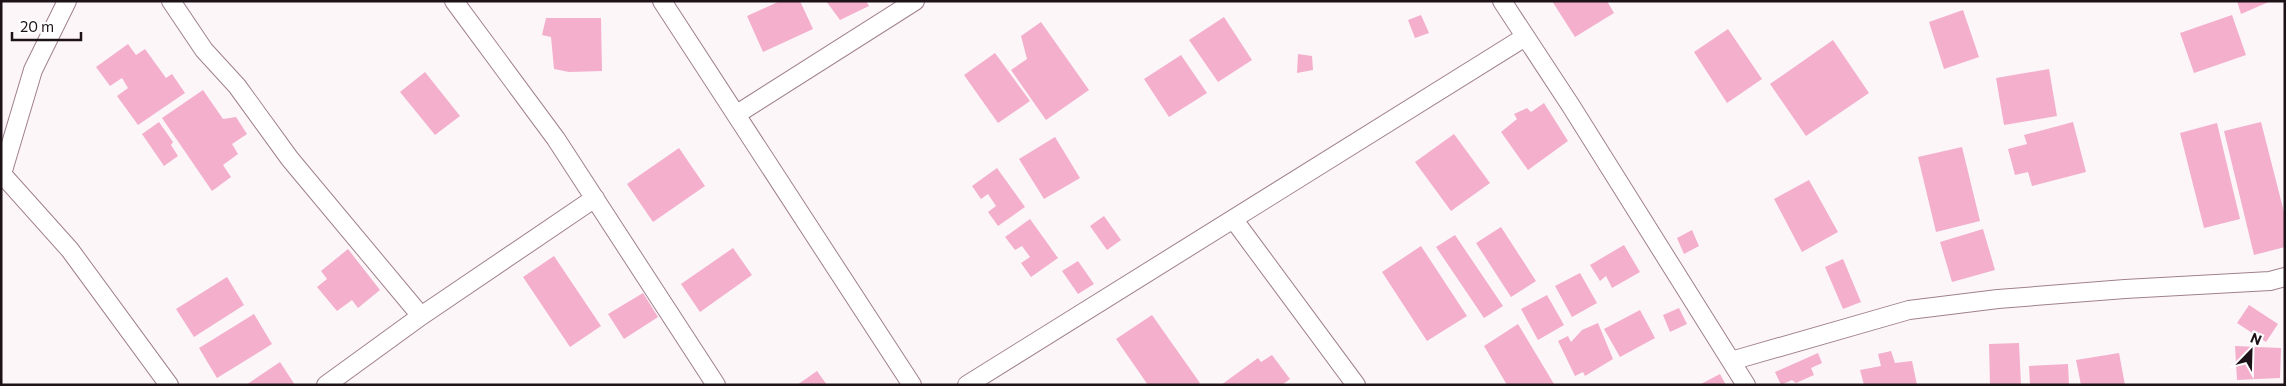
<svg xmlns="http://www.w3.org/2000/svg" width="2286" height="386" font-family="Commissioner,sans-serif">
	<rect width="100%" height="100%" fill="#fdf6f9"/>
	<path fill="#f3afcc" d="M 780,1 L 800,1 L 813,29 L 763,52 L 747,16 Z
		M 826,1 L 866,1 L 869,6 L 840,20 Z
		M 1552,1 L 1607,1 L 1614,13 L 1575,37 Z
		M 2237,1 L 2271,1 L 2241,14 Z
		M 1963,10 L 1979,57 L 1944,69 L 1929,22 Z
		M 1421,15 L 1429,33 L 1415,38 L 1408,20 Z
		M 2232,15 L 2246,55 L 2194,73 L 2180,33 Z
		M 1224,17 L 1252,60 L 1218,82 L 1189,40 Z
		M 546,18 L 601,18 L 602,71 L 569,72 L 554,69 L 551,37 L 542,35 Z
		M 1041,22 L 1089,90 L 1046,120 L 1011,70 L 1027,59 L 1021,36 Z
		M 1728,29 L 1762,79 L 1727,103 L 1694,52 Z
		M 1833,40 L 1869,93 L 1806,136 L 1770,84 Z
		M 128,44 L 136,55 L 145,49 L 166,78 L 172,74 L 185,93 L 138,125 L 117,96 L 128,88 L 122,78 L 110,86 L 96,67 Z
		M 995,53 L 1030,101 L 998,123 L 964,75 Z
		M 1298,54 L 1312,56 L 1313,70 L 1297,73 Z
		M 1181,55 L 1207,93 L 1169,117 L 1144,79 Z
		M 2049,69 L 2057,116 L 2004,125 L 1996,78 Z
		M 425,72 L 460,116 L 435,135 L 400,92 Z
		M 203,90 L 223,119 L 236,117 L 247,134 L 232,144 L 238,154 L 223,165 L 231,177 L 212,191 L 162,118 Z
		M 1544,103 L 1568,141 L 1528,170 L 1501,132 L 1517,119 L 1514,114 L 1527,108 L 1531,112 Z
		M 159,122 L 173,142 L 171,145 L 178,156 L 164,166 L 142,134 Z
		M 2073,122 L 2086,172 L 2032,186 L 2028,172 L 2015,175 L 2008,149 L 2027,144 L 2024,135 Z
		M 2261,122 L 2285,216 L 2285,247 L 2254,255 L 2224,131 Z
		M 2217,123 L 2240,219 L 2204,228 L 2180,133 Z
		M 1454,134 L 1490,183 L 1451,211 L 1415,162 Z
		M 1055,137 L 1080,178 L 1044,199 L 1019,159 Z
		M 1962,147 L 1980,221 L 1936,232 L 1918,157 Z
		M 679,148 L 705,186 L 653,222 L 627,184 Z
		M 997,168 L 1025,207 L 998,226 L 988,212 L 996,206 L 988,194 L 981,199 L 972,186 Z
		M 1809,180 L 1838,232 L 1802,252 L 1774,199 Z
		M 1104,216 L 1121,240 L 1107,250 L 1090,226 Z
		M 1030,219 L 1058,258 L 1031,277 L 1021,263 L 1030,257 L 1022,246 L 1015,250 L 1005,237 Z
		M 1501,227 L 1536,281 L 1511,297 L 1476,243 Z
		M 1983,229 L 1995,270 L 1952,282 L 1940,242 Z
		M 1692,230 L 1699,246 L 1684,254 L 1677,238 Z
		M 1455,235 L 1503,306 L 1484,318 L 1436,247 Z
		M 1624,245 L 1640,272 L 1612,288 L 1606,276 L 1600,281 L 1590,265 Z
		M 1421,246 L 1467,316 L 1427,341 L 1382,272 Z
		M 733,248 L 752,275 L 700,312 L 681,284 Z
		M 348,249 L 380,290 L 358,308 L 352,300 L 337,311 L 317,287 L 327,279 L 321,271 Z
		M 554,256 L 601,326 L 570,347 L 523,277 Z
		M 1843,259 L 1861,302 L 1843,309 L 1825,267 Z
		M 1078,261 L 1094,284 L 1078,294 L 1062,271 Z
		M 1580,273 L 1597,303 L 1572,317 L 1555,286 Z
		M 227,277 L 244,305 L 194,337 L 176,309 Z
		M 643,293 L 658,317 L 624,339 L 608,314 Z
		M 1547,295 L 1564,325 L 1538,340 L 1521,309 Z
		M 2249,305 L 2278,324 L 2266,342 L 2237,323 Z
		M 1679,308 L 1687,324 L 1670,332 L 1663,315 Z
		M 1640,310 L 1655,338 L 1620,357 L 1604,329 Z
		M 254,314 L 272,344 L 217,378 L 199,348 Z
		M 1152,315 L 1200,383 L 1198,385 L 1148,385 L 1116,339 Z
		M 1598,323 L 1613,359 L 1585,376 L 1583,372 L 1575,376 L 1558,341 L 1568,336 L 1571,342 L 1582,330 Z
		M 1518,324 L 1554,384 L 1552,385 L 1507,385 L 1484,346 Z
		M 2019,343 L 2021,385 L 1990,385 L 1989,344 Z
		M 2235,346 L 2281,348 L 2280,378 L 2237,380 Z
		M 1891,351 L 1895,363 L 1912,361 L 1917,385 L 1864,385 L 1860,370 L 1881,366 L 1878,354 Z
		M 1818,353 L 1822,363 L 1811,368 L 1814,375 L 1796,383 L 1792,380 L 1781,385 L 1775,372 Z
		M 2119,353 L 2125,385 L 2081,385 L 2076,360 Z
		M 1272,355 L 1290,379 L 1282,385 L 1221,385 L 1258,358 L 1261,362 Z
		M 280,362 L 295,385 L 246,385 Z
		M 2068,364 L 2069,385 L 2030,385 L 2029,366 Z
		M 817,371 L 827,385 L 797,385 Z
		M 1720,374 L 1726,385 L 1699,385 Z"/>
	<g fill="none" stroke-linecap="round" stroke-linejoin="round">
		<defs>
			<path id="minor" d="M 171,1 L 204,50 L 237,86 L 290,159 L 421,316
				M 454,1 L 556,139 L 716,385
				M 662,1 L 912,385
				M 1502,1 L 1571,106 L 1746,385
				M 737,114 L 915,1
				M 1,173 L 70,250 L 169,385
				M 2,174 L 33,70 L 67,1
				M 1234,220 L 1356,385
				M 1731,361 L 1909,310 L 1998,299 L 2125,289 L 2270,281 L 2285,277
				M 326,385 L 421,316 L 595,198
				M 967,385 L 1525,37"/>
		</defs>
		<use href="#minor" stroke="#a0808e" stroke-width="20"/>
		<use href="#minor" stroke="#fff" stroke-width="18"/>
	</g>
	<rect width="2286" height="386" fill="none" stroke="#1d1217" stroke-width="5"/>
	<g transform="translate(2251 351) rotate(23)" stroke="#ffffff" stroke-width="4" paint-order="stroke">
	<path d="M0-4L9 19L0 12L-9 19Z" fill="#1d1217"/>
	<text y="-8" font-size="14" font-weight="bold" text-anchor="middle" fill="#1d1217">N</text>
	</g>
	<path d="M12 32v8h69v-8" fill="none" stroke="#1d1217" stroke-width="2.5"/>
	<text x="20" y="32" font-size="15" fill="#1d1217" stroke="#ffffff" stroke-width="4" paint-order="stroke">20 m</text>
</svg>
